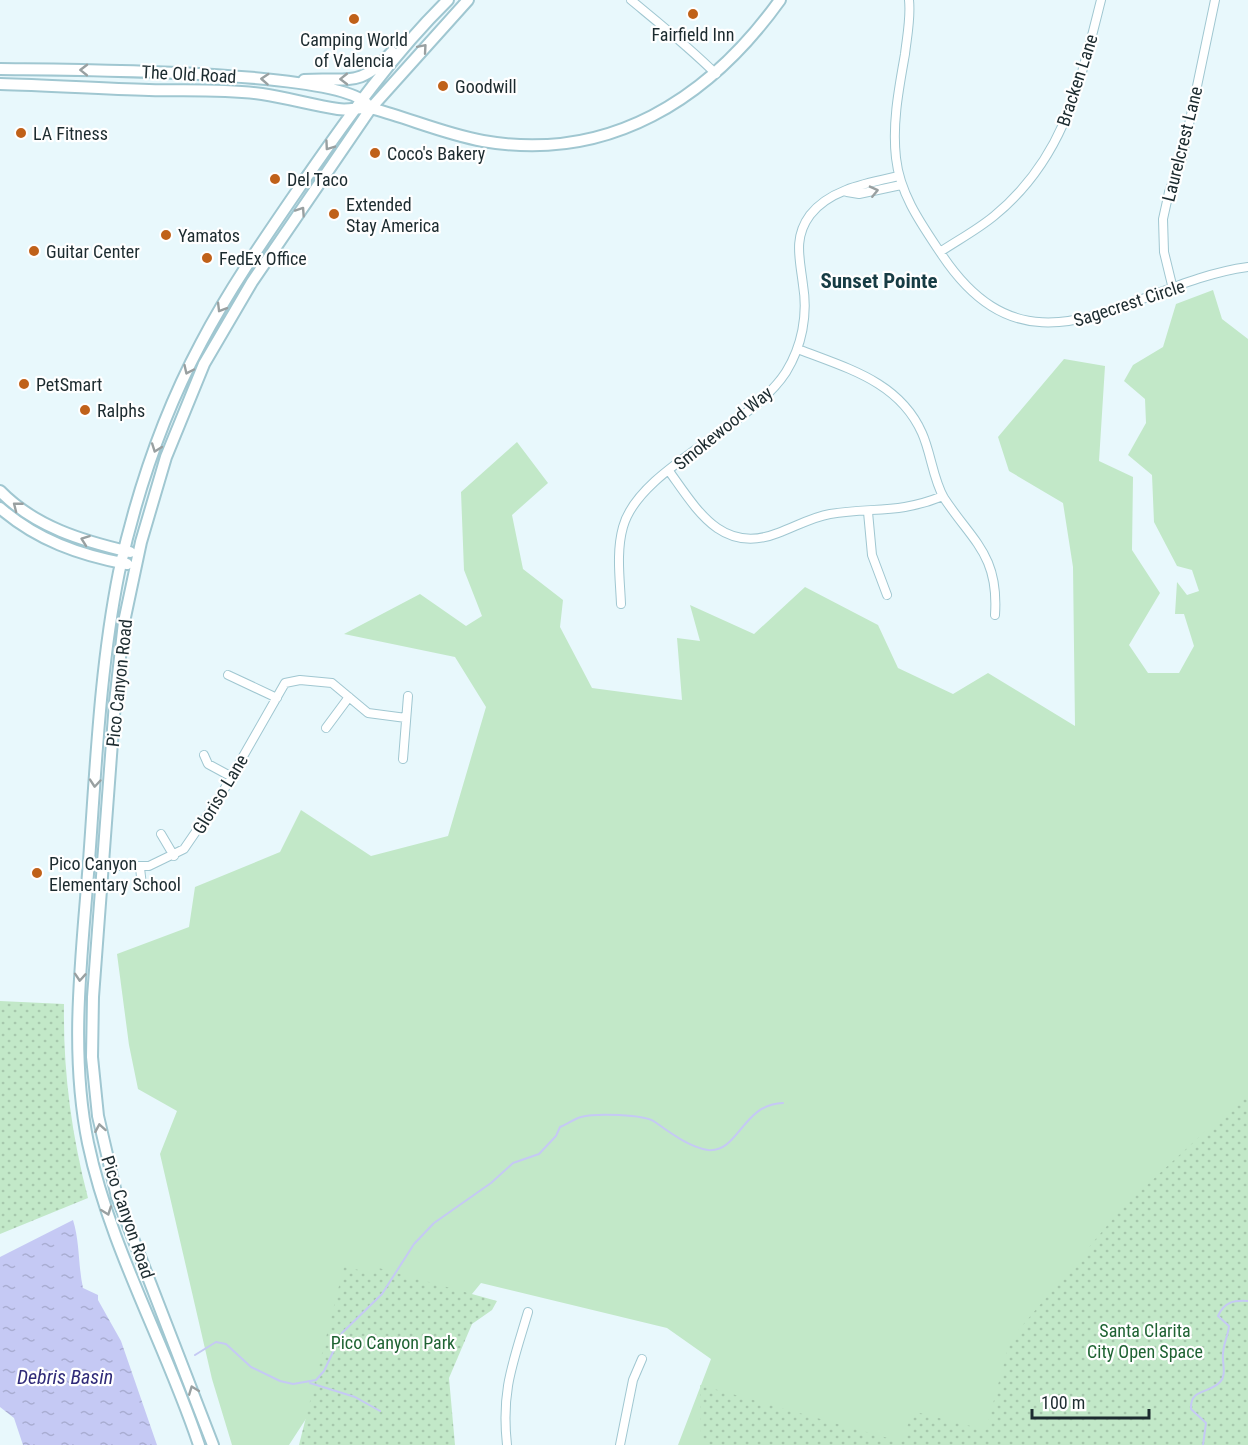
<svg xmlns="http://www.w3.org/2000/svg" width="1248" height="1445" font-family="'Roboto Condensed',sans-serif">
	<defs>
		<pattern id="park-dots" width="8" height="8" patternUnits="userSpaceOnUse" patternTransform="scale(1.5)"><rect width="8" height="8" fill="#c2e8c8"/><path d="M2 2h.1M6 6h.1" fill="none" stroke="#a6c7ac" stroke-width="1.8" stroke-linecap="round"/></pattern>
		<pattern id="water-ripples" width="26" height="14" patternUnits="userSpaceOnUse" patternTransform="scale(1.5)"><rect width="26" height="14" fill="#c5c9f4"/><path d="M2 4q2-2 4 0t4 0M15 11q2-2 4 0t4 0" fill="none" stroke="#a9add2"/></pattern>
	</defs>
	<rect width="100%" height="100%" fill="#e8f8fc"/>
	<path fill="#c2e8c8" d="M 1213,290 L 1222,319 L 1248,339 L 1248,1445 L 678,1445 L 711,1359 L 667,1328 L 481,1283 L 399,1383 L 361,1334 L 289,1445 L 232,1445 L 212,1379 L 160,1154 L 177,1111 L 138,1089 L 129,1045 L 117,954 L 189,927 L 195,887 L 280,852 L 301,810 L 371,856 L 448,836 L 486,707 L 455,657 L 344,634 L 420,594 L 466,626 L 482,616 L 464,570 L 461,492 L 517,442 L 548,483 L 512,515 L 523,569 L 563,600 L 560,627 L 592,688 L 682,700 L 677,638 L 700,641 L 690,605 L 754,634 L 805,587 L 878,625 L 898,668 L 953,694 L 988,673 L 1075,726 L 1073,567 L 1063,503 L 1009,471 L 998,437 L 1064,359 L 1105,366 L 1099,461 L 1133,477 L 1132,550 L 1160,593 L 1129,645 L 1148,673 L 1179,673 L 1194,646 L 1184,614 L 1175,614 L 1177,582 L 1187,595 L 1199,591 L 1192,570 L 1177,566 L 1154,522 L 1152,475 L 1128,455 L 1146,423 L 1145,399 L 1124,381 L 1133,365 L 1163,347 L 1176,304 Z"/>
	<path fill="url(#park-dots)" d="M 0,1001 L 64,1004 C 63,1070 71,1132 88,1198 L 0,1234 Z
		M 1248,1092 L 1248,1445 L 701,1445 L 700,1385 L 902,1442 L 912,1411 L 986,1430 L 1010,1340 L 1123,1207 Z
		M 344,1266 L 373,1274 L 375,1267 L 497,1301 L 492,1310 L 472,1324 L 449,1378 L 455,1445 L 299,1445 Z"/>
	<path fill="url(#water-ripples)" d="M 73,1220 C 80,1243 78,1265 83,1288 L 98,1295 L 98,1300 L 121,1341 L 157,1445 L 23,1445 L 14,1418 L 0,1407 L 0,1257 Z"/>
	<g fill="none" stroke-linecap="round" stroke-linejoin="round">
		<path stroke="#c5c9f4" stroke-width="2" d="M 195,1355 L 216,1342 L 226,1344 L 251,1367 L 280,1381 L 293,1384 L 316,1380 L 324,1371 L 342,1333 L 382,1294 L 414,1244 L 434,1223 L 491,1183 L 513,1163 L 539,1154 L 556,1136 L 560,1127 C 567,1124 574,1119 581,1117 C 595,1113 644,1114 655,1122 C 669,1132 689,1147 708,1150 C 739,1153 742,1104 783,1103
			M 310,1383 L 355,1397 L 380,1411
			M 1203,1445 L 1206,1423 L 1191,1409 C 1190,1388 1209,1394 1220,1382 C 1227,1375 1222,1363 1223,1354 C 1223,1345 1228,1336 1229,1326 L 1218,1316 C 1224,1302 1234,1300 1248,1301"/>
		<defs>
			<path id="minor" d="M 631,0 C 660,24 689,47 716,74
				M 909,0 C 911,18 907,36 905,54 C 899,88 892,123 896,158 C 900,195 922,225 942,255 C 1033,391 1133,282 1248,267
				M 847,192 L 859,194 L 901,185
				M 940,252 C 958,240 977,230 994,216 C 1064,159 1080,83 1101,0
				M 1173,289 L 1164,252 L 1163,219 L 1169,192 L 1182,158 L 1215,0
				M 798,349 C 846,368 899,381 922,433 C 931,453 933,479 944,498 C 973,542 999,555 995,615
				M 669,471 C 697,510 722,555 778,533 C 795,527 812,517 830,514 C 874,507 899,514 943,496
				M 868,512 L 872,555 L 887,595
				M 621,604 C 620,579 616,552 623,527 C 639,468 750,428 786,372 C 802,346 808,315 803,285 C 800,259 793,238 810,215 C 830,189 868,183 899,176
				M 228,675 L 277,698
				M 326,728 L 349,697
				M 204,755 L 208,764 L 232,777
				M 403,759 L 408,696
				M 161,834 L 174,856
				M 89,866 L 149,866 L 184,849 L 221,795 L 285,683 L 300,680 L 332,683 L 368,713 L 406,718
				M 140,868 L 142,885
				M 507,1445 C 501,1390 513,1363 528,1312
				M 620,1445 L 633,1380 L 642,1359"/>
			<path id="major" d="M 0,69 C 57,70 337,69 367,104
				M 304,80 C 348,77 359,89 392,52
				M 0,84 C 50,85 100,89 149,90 C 187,91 225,89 262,94 C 288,98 313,105 338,109 C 350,111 362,106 374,109 C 411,119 445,134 483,141 C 609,163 709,99 780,0
				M 0,491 C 35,527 83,541 130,552
				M 0,508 C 37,540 79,555 127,564
				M 199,1445 C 165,1343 110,1248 88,1143 C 69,1050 82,955 89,861 C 96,765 100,667 119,572 C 136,495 163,414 201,343 C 231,286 269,232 306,178 C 349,116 394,53 448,0
				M 213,1445 L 117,1197 L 98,1116 L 92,1057 L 93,997 L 115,702 L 124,622 L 141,542 L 166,457 L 204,364 L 252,282 L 371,108 L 468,0"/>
		</defs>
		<use href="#minor" stroke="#a0c7d1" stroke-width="10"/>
		<use href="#major" stroke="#a0c7d1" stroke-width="14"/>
		<use href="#minor" stroke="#fff" stroke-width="8"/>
		<use href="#major" stroke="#fff" stroke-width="10"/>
	</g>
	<defs><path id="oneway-chevron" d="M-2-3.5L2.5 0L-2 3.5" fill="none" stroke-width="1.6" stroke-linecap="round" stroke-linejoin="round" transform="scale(1.5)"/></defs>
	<g stroke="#99a0a1">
		<use href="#oneway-chevron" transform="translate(423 48) rotate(-49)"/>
		<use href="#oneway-chevron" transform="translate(84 70) rotate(-179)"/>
		<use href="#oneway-chevron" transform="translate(265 79) rotate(-176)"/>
		<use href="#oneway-chevron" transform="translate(344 79) rotate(179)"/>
		<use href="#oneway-chevron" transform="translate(329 146) rotate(125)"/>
		<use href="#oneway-chevron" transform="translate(874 191) rotate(-13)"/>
		<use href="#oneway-chevron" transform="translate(301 211) rotate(-56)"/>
		<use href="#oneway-chevron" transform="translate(221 308) rotate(121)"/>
		<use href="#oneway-chevron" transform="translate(188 370) rotate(115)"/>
		<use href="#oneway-chevron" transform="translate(156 448) rotate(110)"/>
		<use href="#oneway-chevron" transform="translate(17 506) rotate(-142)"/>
		<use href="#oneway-chevron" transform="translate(85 540) rotate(-160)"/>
		<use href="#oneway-chevron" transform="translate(95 783) rotate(95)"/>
		<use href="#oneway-chevron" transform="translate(80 977) rotate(94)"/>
		<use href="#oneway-chevron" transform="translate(100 1128) rotate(-100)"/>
		<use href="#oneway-chevron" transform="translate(107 1211) rotate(70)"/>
		<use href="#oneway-chevron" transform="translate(193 1390) rotate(-111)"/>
	</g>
	<g fill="#c06119" stroke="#fff" stroke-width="2">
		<circle cx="693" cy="14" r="6"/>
		<circle cx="354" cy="19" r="6"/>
		<circle cx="443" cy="86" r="6"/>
		<circle cx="21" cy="133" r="6"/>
		<circle cx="375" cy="153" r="6"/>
		<circle cx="275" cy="179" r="6"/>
		<circle cx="334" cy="214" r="6"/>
		<circle cx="166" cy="235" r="6"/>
		<circle cx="34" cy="251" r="6"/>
		<circle cx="207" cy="258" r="6"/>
		<circle cx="24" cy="384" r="6"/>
		<circle cx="85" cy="410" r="6"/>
		<circle cx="37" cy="873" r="6"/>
	</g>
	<g text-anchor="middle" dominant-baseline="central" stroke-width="4.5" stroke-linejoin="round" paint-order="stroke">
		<g font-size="18" fill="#1c2b2f" stroke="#fff" text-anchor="start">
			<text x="693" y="34" text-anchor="middle">Fairfield Inn</text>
			<text x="354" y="39" text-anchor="middle">Camping World<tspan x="354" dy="21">of Valencia</tspan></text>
			<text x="455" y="86">Goodwill</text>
			<text x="33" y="133">LA Fitness</text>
			<text x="387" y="153">Coco's Bakery</text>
			<text x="287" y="179">Del Taco</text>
			<text x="346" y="204">Extended<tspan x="346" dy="21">Stay America</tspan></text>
			<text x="178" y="235">Yamatos</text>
			<text x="46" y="251">Guitar Center</text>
			<text x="219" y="258">FedEx Office</text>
			<text x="36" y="384">PetSmart</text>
			<text x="97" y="410">Ralphs</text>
			<text x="49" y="863">Pico Canyon<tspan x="49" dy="21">Elementary School</tspan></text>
		</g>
		<g font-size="18" fill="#1c2b2f" stroke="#fff">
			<text transform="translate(189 74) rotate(3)">The Old Road</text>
			<text transform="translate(1077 80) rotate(-72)">Bracken Lane</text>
			<text transform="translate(1182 144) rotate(-76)">Laurelcrest Lane</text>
			<text transform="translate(1129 303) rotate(-18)">Sagecrest Circle</text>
			<text transform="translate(723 428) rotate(-39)">Smokewood Way</text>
			<text transform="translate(119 683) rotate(-84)">Pico Canyon Road</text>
			<text transform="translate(220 794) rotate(-59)">Gloriso Lane</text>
			<text transform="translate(128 1217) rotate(71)">Pico Canyon Road</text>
		</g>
		<g font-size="18" fill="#1f6333" stroke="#fff">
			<text x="1145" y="1330">Santa Clarita<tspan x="1145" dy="21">City Open Space</tspan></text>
			<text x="393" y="1342">Pico Canyon Park</text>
		</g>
		<g font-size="20" font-style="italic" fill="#302b79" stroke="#fff">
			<text x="65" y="1377">Debris Basin</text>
		</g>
		<g font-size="21" font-weight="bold" fill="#173c44" stroke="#fff">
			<text x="879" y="281">Sunset Pointe</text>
		</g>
	</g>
	<path d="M1032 1409v9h117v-9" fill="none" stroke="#1c2b2f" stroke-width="3"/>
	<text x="1041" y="1409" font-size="18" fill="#1c2b2f" stroke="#ffffff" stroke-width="4.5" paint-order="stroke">100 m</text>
</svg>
